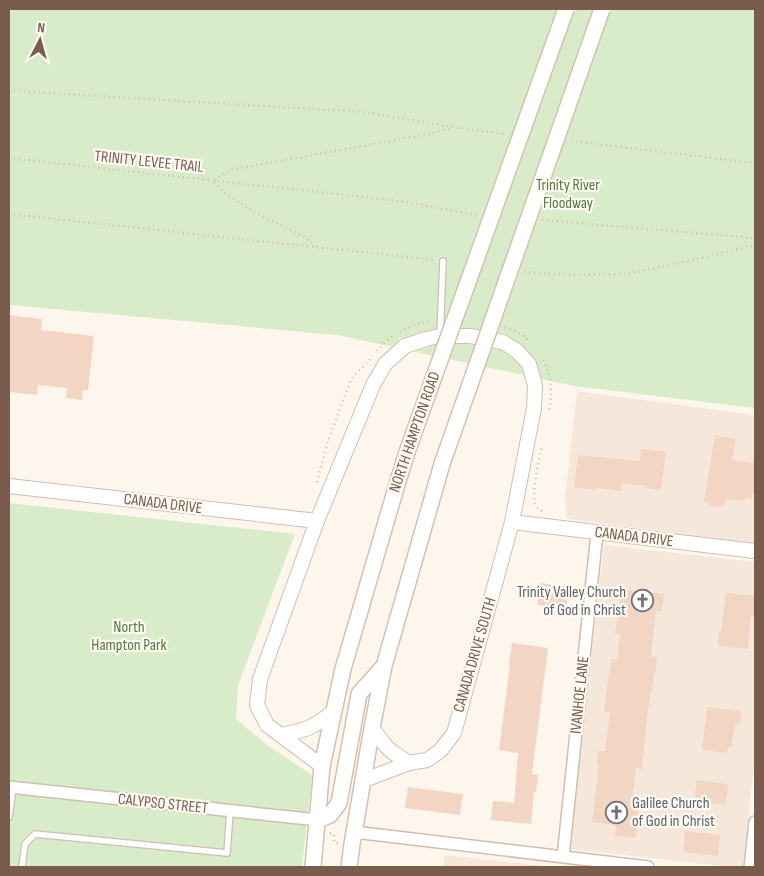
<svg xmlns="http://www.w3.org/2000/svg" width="764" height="876" font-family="'Sofia Sans Condensed',sans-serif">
	<rect width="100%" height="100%" fill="#fdf6ec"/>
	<path fill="#f5e8da" d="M 577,391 L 755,415 L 755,543 L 567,519 L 565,499 Z
		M 604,545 L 755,562 L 755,755 L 743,867 L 730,867 L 569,849 Z
		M 444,855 L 553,867 L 443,867 Z"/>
	<path fill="#d8ecc9" d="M 9,9 L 755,9 L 755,408 L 574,386 L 337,335 L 9,305 Z
		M 9,503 L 295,534 L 238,685 L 236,719 L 267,745 L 312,775 L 302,867 L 9,867 Z"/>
	<path fill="#f3d5c3" d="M 9,315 L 42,319 L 41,330 L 94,336 L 88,390 L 83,390 L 82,400 L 66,398 L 67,388 L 38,385 L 37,395 L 9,392 Z
		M 715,435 L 736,439 L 732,460 L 755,463 L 755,494 L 752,494 L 752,499 L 746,498 L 745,501 L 726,499 L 725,505 L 721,505 L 721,507 L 709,506 L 710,503 L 704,502 Z
		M 641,449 L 666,452 L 661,490 L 647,488 L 647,486 L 622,483 L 621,491 L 595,488 L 595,490 L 574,487 L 578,455 L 640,461 Z
		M 540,583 L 569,587 L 566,609 L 537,605 Z
		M 622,589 L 664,594 L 662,612 L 656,611 L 651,657 L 657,657 L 656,673 L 654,673 L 652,691 L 651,691 L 647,717 L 642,769 L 636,768 L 632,800 L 640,801 L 636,838 L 615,836 L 616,825 L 592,822 L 599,764 L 597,763 L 598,751 L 605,751 L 610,712 L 604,712 L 608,678 L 609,678 L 611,659 L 617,660 L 620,634 L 615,634 Z
		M 726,593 L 755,596 L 755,616 L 751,616 L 748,649 L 718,646 L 719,632 L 721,632 Z
		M 512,643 L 548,648 L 532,774 L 538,775 L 536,792 L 534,792 L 531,824 L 491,820 L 493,801 L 514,803 L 518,753 L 499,750 L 510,664 L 509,664 Z
		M 707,707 L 741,711 L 740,725 L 735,725 L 731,748 L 728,747 L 727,753 L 702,750 Z
		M 697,780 L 728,784 L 726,805 L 694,801 Z
		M 408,787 L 463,794 L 460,815 L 405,808 Z
		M 685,831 L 720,835 L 718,856 L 683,852 Z"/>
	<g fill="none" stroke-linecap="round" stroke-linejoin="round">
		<defs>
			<path id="service" d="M 440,336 L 443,261
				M 9,817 L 13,788
				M 22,867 L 25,844 L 35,834 L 227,853 L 230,811"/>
			<path id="minor" d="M 9,787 L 318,820
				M 354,832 L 648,867
				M 563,857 L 597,533
				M 750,867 L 755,822"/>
			<path id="tertiary" d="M 9,486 L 317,521
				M 512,522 L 755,551
				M 372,728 L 385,745 L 392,752 L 409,763
				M 280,735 C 306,731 314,727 334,711
				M 322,766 L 267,725 L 257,705 L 260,679 L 317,521 L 373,385 L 385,364 L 405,346 L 426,339 L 440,336 L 470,336 L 503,342 L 517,351 L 529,364 L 535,385 L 534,408 L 512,522 L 454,733 L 440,751 L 427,760 L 409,763 L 362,781"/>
			<path id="secondary" d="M 318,820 L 330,815 L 339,803 L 359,694 L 383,667
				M 313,867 L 322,766 L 343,669 L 396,488 L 407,452
				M 349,867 L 352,844 L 372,728 L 384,666 L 442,464"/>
		</defs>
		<use href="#service" stroke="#d1beb0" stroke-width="8"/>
		<use href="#minor" stroke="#d1beb0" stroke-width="14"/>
		<use href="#tertiary" stroke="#d1beb0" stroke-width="16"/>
		<use href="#secondary" stroke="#d6c0b0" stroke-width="18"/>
		<path stroke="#d9b8a5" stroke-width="2.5" stroke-dasharray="1 4" stroke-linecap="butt" d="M 9,90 L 32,92 L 363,112 L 453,127 L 505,134
			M 571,141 L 755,163
			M 9,158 L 400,201 L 477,215
			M 9,214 L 435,260
			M 542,220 L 755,238
			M 316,246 L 305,237 L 261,216 L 224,193 L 213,181 L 229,170 L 429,134 L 452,128
			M 524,272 L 569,275 L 627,274 L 697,259 L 751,246 L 755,244
			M 505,327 C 514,329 524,335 530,342
			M 400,332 L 416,324 L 430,322
			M 377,351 L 384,343 L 393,336
			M 543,360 C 552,377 552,392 549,411
			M 317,482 L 328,441 L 349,384 C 355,371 364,368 372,357
			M 542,511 C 539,509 538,508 536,506 C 530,495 540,459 542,445
			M 330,833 L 334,834 L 334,842 L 338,843"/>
		<use href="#service" stroke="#fff" stroke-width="5.5"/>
		<use href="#minor" stroke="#fff" stroke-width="11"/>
		<use href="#tertiary" stroke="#fff" stroke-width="14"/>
		<use href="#secondary" stroke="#fff" stroke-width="15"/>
		<defs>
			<path id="secondary-bridge" d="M 407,452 L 566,9
				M 442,464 L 602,9"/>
		</defs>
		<use href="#secondary-bridge" stroke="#d6c0b0" stroke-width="18" stroke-linecap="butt"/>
		<use href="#secondary-bridge" stroke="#fff" stroke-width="15"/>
	</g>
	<defs>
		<symbol id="church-ring" viewBox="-11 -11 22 22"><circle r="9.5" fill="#fffaf3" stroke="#6b7280" stroke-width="1.5"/><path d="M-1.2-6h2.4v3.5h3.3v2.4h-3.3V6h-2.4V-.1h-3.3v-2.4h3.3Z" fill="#6b7280"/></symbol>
	</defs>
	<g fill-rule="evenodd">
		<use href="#church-ring" x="630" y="588" width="25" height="25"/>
		<use href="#church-ring" x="604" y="800" width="25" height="25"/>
	</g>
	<g text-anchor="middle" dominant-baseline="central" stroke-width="4.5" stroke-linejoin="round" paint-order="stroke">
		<g font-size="16" fill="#7a5c4d" stroke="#fffaf3">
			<text transform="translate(149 162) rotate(6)">TRINITY LEVEE TRAIL</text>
			<text transform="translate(415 432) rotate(-71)">NORTH HAMPTON ROAD</text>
			<text transform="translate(163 504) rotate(7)">CANADA DRIVE</text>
			<text transform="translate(634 537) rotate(7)">CANADA DRIVE</text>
			<text transform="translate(475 655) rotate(-74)">CANADA DRIVE SOUTH</text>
			<text transform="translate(580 695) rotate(-84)">IVANHOE LANE</text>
			<text transform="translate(163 804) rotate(6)">CALYPSO STREET</text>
		</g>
		<g font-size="16" fill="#537a41" stroke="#fffaf3">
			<text x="568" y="185">Trinity River<tspan x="568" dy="18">Floodway</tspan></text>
			<text x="129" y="627">North<tspan x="129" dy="18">Hampton Park</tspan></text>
		</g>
		<g font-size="16" fill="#5b616d" stroke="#fffaf3" text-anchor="end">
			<text x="626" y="592">Trinity Valley Church<tspan x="626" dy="18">of God in Christ</tspan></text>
			<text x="632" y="803" text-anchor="start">Galilee Church<tspan x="632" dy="18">of God in Christ</tspan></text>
		</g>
	</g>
	<rect width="764" height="876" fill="none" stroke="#7a5c4d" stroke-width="20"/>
	<g transform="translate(40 40) rotate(6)" stroke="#fffaf3" stroke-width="4" paint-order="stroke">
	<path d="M0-4L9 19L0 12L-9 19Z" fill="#7a5c4d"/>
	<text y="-8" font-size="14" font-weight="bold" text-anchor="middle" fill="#7a5c4d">N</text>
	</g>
</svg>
